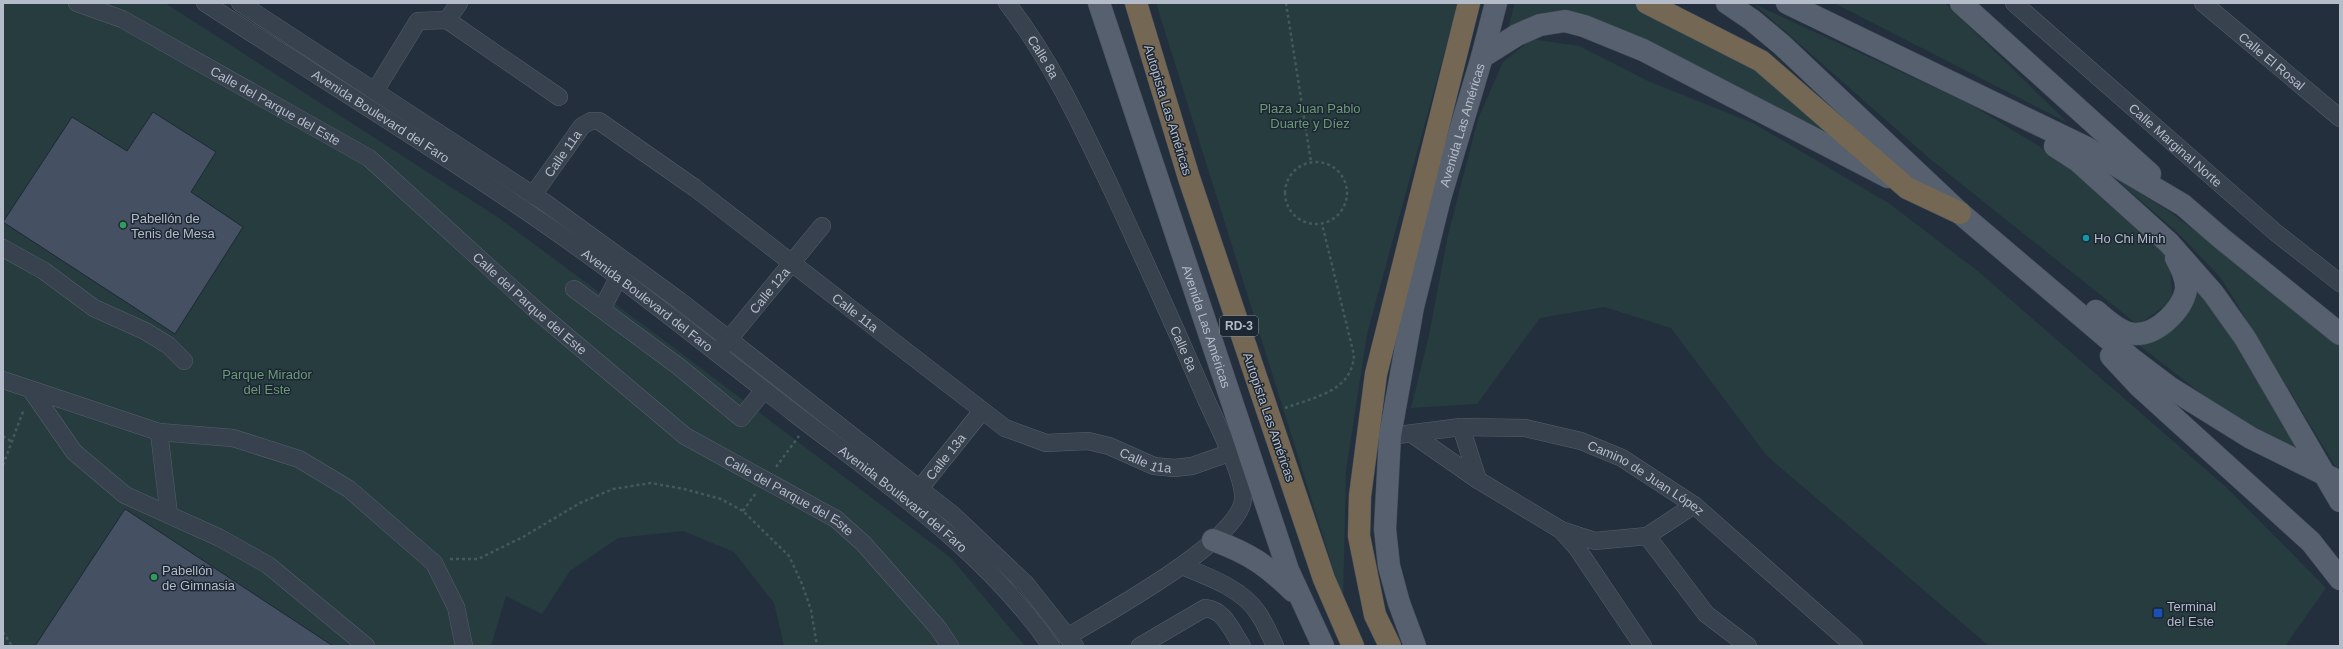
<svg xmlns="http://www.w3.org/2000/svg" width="2343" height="649" font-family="Helvetica,sans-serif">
	<rect width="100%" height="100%" fill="#242f3e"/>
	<path fill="#263c3f" d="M 3,3 L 165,3 L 499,218 L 677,350 L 951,558 L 1025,646 L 784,646 L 774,603 L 734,552 L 683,531 L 618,538 L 570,571 L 542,614 L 506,596 L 491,646 L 3,646 Z
		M 1156,3 L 1458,3 L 1367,334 L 1346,471 L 1343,600 Z
		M 1515,3 L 1637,3 L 1762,70 L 1859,157 L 1599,25 L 1508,28 Z
		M 1834,3 L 1945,3 L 2068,123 Z
		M 1754,4 L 1968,103 L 2001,123 L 2063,161 L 2169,257 L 2173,300 L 2138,325 L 1929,158 Z
		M 1532,39 L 1579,46 L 1648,81 L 1753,123 L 1890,204 L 1979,272 L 2227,488 L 2326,588 L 2285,646 L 1989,646 L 1767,456 L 1671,328 L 1604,307 L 1540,318 L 1477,404 L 1411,408 L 1429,335 L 1448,235 L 1478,119 L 1503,62 Z
		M 2111,175 L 2167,210 L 2242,265 L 2340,346 L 2340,474 L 2221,278 L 2178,233 Z
		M 2196,287 L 2235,337 L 2300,453 L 2216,405 L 2140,346 C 2173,334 2190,322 2196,287 Z"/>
	<path fill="#455162" stroke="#1f2835" d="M 153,112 L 216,152 L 191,192 L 243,227 L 175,334 L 3,222 L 72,117 L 127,151 Z
		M 125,509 L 333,646 L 35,646 Z"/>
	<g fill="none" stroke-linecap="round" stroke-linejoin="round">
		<defs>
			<g id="minor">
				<path id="s1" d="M 77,3 L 122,19 L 369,158 L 537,311 L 685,436 L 836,519 L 863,543 L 938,628 L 950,646"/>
				<path id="s2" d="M 205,3 C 317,76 432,146 542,222 C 629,282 711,349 794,413 C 885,483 985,551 1051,646"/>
				<path d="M 240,3 L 547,204 L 680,301 L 952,514 L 1026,584 L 1075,646"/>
				<path id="s3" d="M 1007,3 C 1052,61 1081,125 1112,190 C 1144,259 1175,327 1205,397 C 1215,420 1245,477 1243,499 C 1240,541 1103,615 1067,637"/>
				<path id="s4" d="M 2014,3 L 2275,232 L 2340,283"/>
				<path id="s5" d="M 2203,3 L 2340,118"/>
				<path d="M 447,20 L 459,3"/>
				<path d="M 375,91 L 418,21 L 447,20 L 559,97"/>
				<path id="s6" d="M 533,195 L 582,126 L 591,121 L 599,121 L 695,188 L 1005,428 L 1046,443 L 1088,441 L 1109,446 L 1154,466 L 1174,468 L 1192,466 L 1229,453"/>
				<path d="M 3,248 L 44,271 L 94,308 L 145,331 L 168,345 L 184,361"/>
				<path d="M 574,289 L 678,366 L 741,418 L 764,390"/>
				<path d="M 602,309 L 618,278"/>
				<path id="s7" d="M 721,349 L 822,226"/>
				<path d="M 3,380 L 159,432 L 233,438 L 299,459 L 349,489 L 434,563 L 456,607 L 464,646"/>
				<path d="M 31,390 L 74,452 L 125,495 L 220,538 L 268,565 L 366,646"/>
				<path d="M 1461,427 L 1478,480"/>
				<path d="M 159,432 L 169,515"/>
				<path d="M 1412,434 L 1478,480 L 1561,530 L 1595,541 L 1647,536 L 1694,505"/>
				<path id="s8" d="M 1390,436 L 1461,427 L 1525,428 L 1581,441 L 1622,458 L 1694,505 L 1854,646"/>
				<path id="s9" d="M 913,497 L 982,411"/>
				<path d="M 1561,530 L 1577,548 L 1643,646"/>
				<path d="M 1647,536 L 1706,614 L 1748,646"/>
				<path d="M 1182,566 C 1207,576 1243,589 1258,613 C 1265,623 1270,635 1275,646"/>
				<path d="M 1140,646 L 1205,608 C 1225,610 1231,630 1242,646"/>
			</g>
			<g id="major">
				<path id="s10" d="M 1099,3 L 1288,570 L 1323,646"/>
				<path d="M 1727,3 L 1752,20 L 1782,45 L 1960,213 L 2132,359 L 2169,387 L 2251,438 L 2340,482"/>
				<path d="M 1787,3 L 2085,147 L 2183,205 L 2221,238 L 2340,334"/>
				<path d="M 1961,3 L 2150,174"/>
				<path d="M 1482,57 L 1517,35 L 1540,25 L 1565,21 L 1584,26 L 1643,50 L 1888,177"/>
				<path d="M 2055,146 L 2078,161 L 2169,243 L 2213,293 L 2245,338 L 2340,501"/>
				<path d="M 2096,311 C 2106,320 2122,334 2135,334 C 2157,335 2182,310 2186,290 C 2187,279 2181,267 2176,258"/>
				<path d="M 2111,356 L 2139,386 L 2311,542 L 2340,579"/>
				<path d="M 1213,540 C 1250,554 1265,564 1293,591"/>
				<path id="s11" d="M 1415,646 L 1399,603 L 1389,566 L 1385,529 L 1390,436 L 1413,307 L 1440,198 L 1482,57 L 1496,3"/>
			</g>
			<path id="highway" d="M 1136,3 L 1189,178 L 1324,579 L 1353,646
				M 1647,3 L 1761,61 L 1907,188 L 1960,213
				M 1390,646 L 1375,615 L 1359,536 L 1360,496 L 1376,374 L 1469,3"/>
		</defs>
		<use href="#minor" stroke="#565f6c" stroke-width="18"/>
		<use href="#major" stroke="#414a57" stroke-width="23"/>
		<use href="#highway" stroke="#434c59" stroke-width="23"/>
		<path stroke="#44595c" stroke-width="2.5" stroke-dasharray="3 3" stroke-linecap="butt" d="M 1286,3 L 1311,162
			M1285 193a31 31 0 1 1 62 0a31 31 0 1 1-62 0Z
			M 1285,408 C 1314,397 1352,392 1354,355 L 1322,224
			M 3,436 L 12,442
			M 3,465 L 24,409
			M 776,467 L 799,436
			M 743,511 L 756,493
			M 450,559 L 478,559 L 523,537 L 580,503 L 613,489 L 651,483 L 684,489 L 721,499 L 743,511 L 789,556 L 802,584 L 811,610 L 817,646
			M 3,632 L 12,646"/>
		<use href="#minor" stroke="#38414e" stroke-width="17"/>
		<use href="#major" stroke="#56606e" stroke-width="22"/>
		<use href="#highway" stroke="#746855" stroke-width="22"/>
	</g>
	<g fill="#2e9e5b" stroke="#1d2633" stroke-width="1.5">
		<circle cx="123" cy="225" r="4"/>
		<circle cx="154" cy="577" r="4"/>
	</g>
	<circle fill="#0f9aa8" stroke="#1d2633" stroke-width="1.5" cx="2086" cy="238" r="4"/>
	<rect fill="#1a4fb4" stroke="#1d2633" stroke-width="1.5" x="2153" y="608" width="10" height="10" rx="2"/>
	<g text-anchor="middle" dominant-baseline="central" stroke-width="3" stroke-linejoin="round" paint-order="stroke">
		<rect fill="#1d2633" stroke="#878f9c" stroke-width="1" x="1220" y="316" width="38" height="20" rx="3"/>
		<g font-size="12" font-weight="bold" fill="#b4bcc9">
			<text x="1239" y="326">RD-3</text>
		</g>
		<g font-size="13" fill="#b4bcc9" stroke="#1d2633">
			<text stroke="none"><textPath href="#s3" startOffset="65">Calle 8a</textPath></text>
			<text stroke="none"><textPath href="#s5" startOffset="90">Calle El Rosal</textPath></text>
			<text stroke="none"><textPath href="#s1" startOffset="224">Calle del Parque del Este</textPath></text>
			<text transform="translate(1168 110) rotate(73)">Autopista Las Américas</text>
			<text stroke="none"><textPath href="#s2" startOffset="209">Avenida Boulevard del Faro</textPath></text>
			<text stroke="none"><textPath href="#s11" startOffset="534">Avenida Las Américas</textPath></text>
			<text stroke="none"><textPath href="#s4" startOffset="215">Calle Marginal Norte</textPath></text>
			<text stroke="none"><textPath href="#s6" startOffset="51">Calle 11a</textPath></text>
			<text stroke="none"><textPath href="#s7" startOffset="76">Calle 12a</textPath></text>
			<text stroke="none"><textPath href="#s2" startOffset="533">Avenida Boulevard del Faro</textPath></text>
			<text stroke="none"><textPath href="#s1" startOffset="548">Calle del Parque del Este</textPath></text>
			<text stroke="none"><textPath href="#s6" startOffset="423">Calle 11a</textPath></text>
			<text stroke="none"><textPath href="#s10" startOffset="341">Avenida Las Américas</textPath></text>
			<text stroke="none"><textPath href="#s3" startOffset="389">Calle 8a</textPath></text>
			<text transform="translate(1269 417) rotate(71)">Autopista Las Américas</text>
			<text stroke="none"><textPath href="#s9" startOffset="52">Calle 13a</textPath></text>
			<text stroke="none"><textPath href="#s6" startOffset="759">Calle 11a</textPath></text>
			<text stroke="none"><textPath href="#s8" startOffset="268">Camino de Juan López</textPath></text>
			<text stroke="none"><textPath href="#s1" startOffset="872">Calle del Parque del Este</textPath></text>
			<text stroke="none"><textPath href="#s2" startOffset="857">Avenida Boulevard del Faro</textPath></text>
		</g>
		<g font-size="13" fill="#6b9a76" stroke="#1d2633">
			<text x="1310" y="108">Plaza Juan Pablo<tspan x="1310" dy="15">Duarte y Díez</tspan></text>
			<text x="267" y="374">Parque Mirador<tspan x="267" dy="15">del Este</tspan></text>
		</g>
		<g font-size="13" fill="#b4bcc9" stroke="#1d2633" text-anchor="start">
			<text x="131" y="218">Pabellón de<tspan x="131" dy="15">Tenis de Mesa</tspan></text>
			<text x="2094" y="238">Ho Chi Minh</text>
			<text x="162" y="570">Pabellón<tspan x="162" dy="15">de Gimnasia</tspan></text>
			<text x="2167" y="606">Terminal<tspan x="2167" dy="15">del Este</tspan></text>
		</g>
	</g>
	<rect width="2343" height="649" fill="none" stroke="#b4bcc9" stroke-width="8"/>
</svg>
